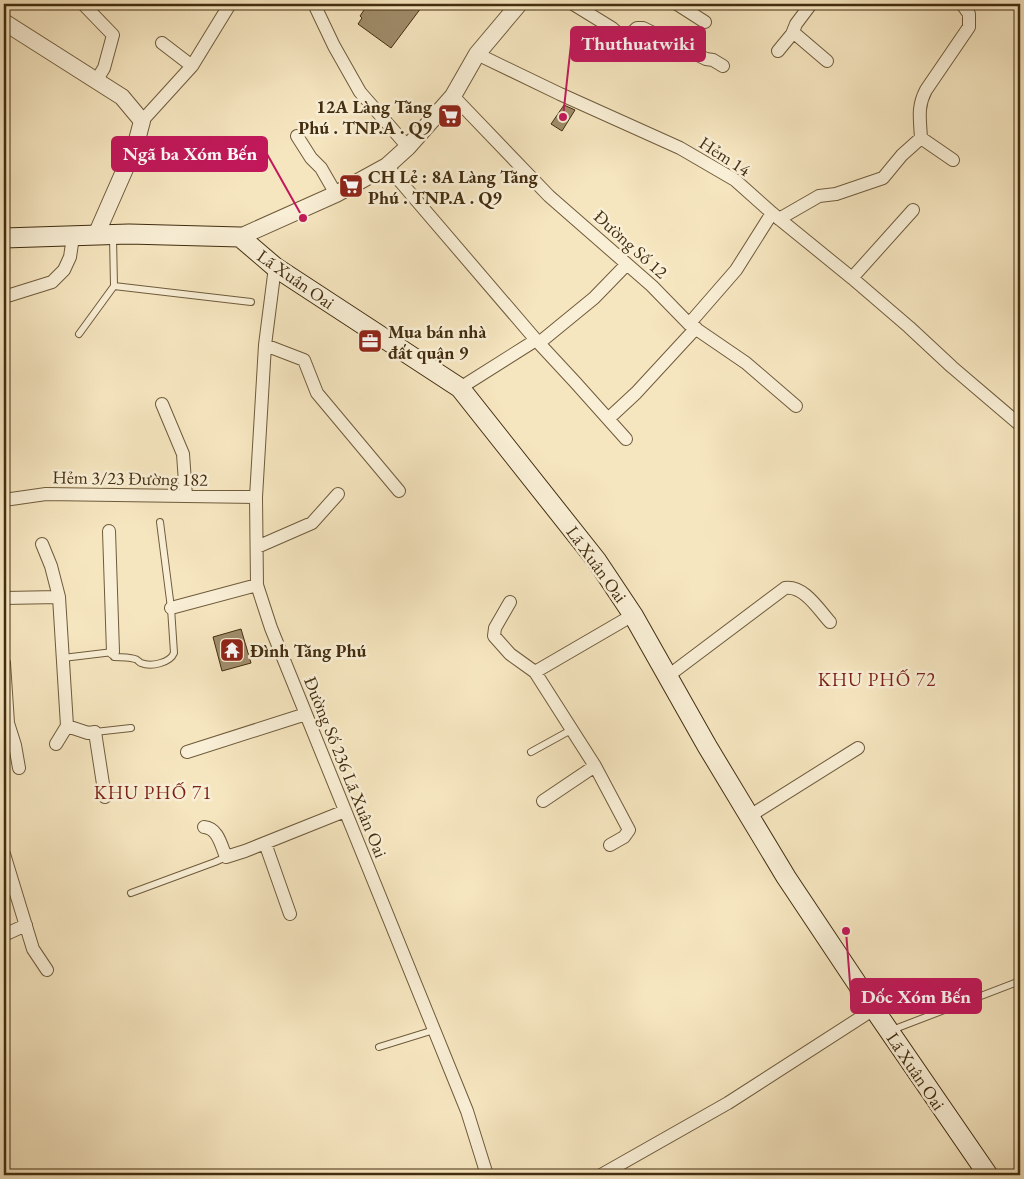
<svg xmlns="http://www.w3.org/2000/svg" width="1024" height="1179" font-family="'EB Garamond',serif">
	<rect width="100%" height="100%" fill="#f6e6c0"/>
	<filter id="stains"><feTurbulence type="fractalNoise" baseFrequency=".004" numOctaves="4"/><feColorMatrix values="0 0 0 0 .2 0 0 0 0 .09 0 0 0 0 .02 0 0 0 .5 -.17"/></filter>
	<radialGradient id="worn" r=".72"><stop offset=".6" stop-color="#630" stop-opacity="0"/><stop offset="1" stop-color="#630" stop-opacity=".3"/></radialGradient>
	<path fill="#a08d6b" stroke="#422d0f" d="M 368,4 L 424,4 L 391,48 L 358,24 L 362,18 L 360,16 Z
		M 564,105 L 575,110 L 562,131 L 551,124 Z
		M 241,629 L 251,663 L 222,671 L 213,637 Z"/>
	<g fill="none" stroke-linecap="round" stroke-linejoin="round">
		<defs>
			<path id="service" d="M 114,286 L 251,302
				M 79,334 L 114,286 L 113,237
				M 63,658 L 113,652 L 114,657 C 120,657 128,657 135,659 C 137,659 139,662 141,663 C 151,667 170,663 174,653 L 171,608 L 160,522
				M 95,732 L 131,728
				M 531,752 L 571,730
				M 131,893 L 215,862 L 226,857
				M 892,1030 L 1020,981
				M 379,1047 L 434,1030"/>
			<path id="minor" d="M 83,4 L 113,35 L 104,68 L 96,81
				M 314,4 L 334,46 L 360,92 L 408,147
				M 573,4 L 612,28 L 625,39 L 637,28 L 643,28 L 706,59 L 713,60 L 723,66
				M 677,4 L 705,22
				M 793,32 L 827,61
				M 778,51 L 792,34 L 796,24 L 811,4
				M 477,54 L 560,94 L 680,148 L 735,180 L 772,213 L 852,278 L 913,210
				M 192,66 L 230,4
				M 453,96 L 549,196 L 652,286 L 689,324 L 746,363 L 796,406
				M 142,121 L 192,66 L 162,43
				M 297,136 L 311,158 L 321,168 L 336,194
				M 953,160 L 921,138 C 920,119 917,107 926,90 L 969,27 L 969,14 L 962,4
				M 387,166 L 536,340 L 575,382 L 626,439
				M 779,219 L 819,196 L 836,194 L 883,178 L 902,155 L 921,138
				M 275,267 L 265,345 L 256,497 L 257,585 L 271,628 L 467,1111 L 487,1175
				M 852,278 L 909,327 L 952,367 L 1020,425
				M 4,297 L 52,282 L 64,270 L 70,257 L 73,237
				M 689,324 L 736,270 L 772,213
				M 539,343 L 594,298 L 627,264
				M 265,345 L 304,360 L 317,393 L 399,491
				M 460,388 L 536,340
				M 162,404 L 183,454 L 186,496
				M 608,419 L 636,393 L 696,328
				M 4,500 L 46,494 L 256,497
				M 109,531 L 113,652
				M 42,544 L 51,566 L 59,597
				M 257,547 L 312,523 L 338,494
				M 4,598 L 59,597 L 67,726 L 56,744
				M 510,602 L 495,628 L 494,636 L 510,654 L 535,672
				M 171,608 L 257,585
				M 4,663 L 8,723 L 15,745 L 19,768
				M 668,676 L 785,588 C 804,585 819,610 830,622
				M 67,726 L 88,733 L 95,732 L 105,797
				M 187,752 L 306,714
				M 595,766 L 629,830 L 624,837 L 610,845
				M 543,801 L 595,766 L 535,672 L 633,615
				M 748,817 L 858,748
				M 204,827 C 218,828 221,845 226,857 L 245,851 L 345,811
				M 265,843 L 290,914
				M 4,854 L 33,949 L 47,970
				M 4,935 L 26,925
				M 601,1175 L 728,1103 L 874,1009"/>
			<path id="tertiary" d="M 4,22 L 122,97 L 142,121 L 136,144 L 96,235
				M 240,237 L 336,194 L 387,166 L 408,147 L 453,96 L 477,54 L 519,4"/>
			<path id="secondary" d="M 4,238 L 129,234 L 240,237 L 275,267 L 460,388 L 597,561 L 633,615 L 707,746 L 786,877 L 874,1009 L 988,1175"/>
		</defs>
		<use href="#service" stroke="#6f5b3b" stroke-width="8"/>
		<use href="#minor" stroke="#6f5b3b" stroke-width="14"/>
		<use href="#tertiary" stroke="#6f5b3b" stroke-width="18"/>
		<use href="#secondary" stroke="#422d0f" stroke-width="21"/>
		<use href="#service" stroke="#f9efd6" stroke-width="6"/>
		<use href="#minor" stroke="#f9efd6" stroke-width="12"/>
		<use href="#tertiary" stroke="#f9efd6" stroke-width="16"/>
		<use href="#secondary" stroke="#f9efd6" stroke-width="19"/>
	</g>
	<defs>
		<symbol id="supermarket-square" viewBox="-11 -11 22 22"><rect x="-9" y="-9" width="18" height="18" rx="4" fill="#8f2418" stroke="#f9efd6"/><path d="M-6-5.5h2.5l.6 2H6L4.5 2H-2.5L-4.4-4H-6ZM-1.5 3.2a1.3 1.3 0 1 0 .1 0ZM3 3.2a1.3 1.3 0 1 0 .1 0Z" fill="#fff"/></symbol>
		<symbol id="office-square" viewBox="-11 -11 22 22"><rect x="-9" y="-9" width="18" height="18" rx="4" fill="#8f2418" stroke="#f9efd6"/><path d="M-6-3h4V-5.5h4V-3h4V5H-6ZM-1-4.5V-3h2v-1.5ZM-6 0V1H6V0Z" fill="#fff"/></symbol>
		<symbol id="temple-square" viewBox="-11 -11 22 22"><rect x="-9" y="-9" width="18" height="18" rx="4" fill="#8f2418" stroke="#f9efd6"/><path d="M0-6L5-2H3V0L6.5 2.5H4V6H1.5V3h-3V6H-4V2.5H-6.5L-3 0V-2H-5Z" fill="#fff"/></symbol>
	</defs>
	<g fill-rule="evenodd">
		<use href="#supermarket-square" x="436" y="102" width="28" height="28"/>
		<use href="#supermarket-square" x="337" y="172" width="28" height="28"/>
		<use href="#office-square" x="356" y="327" width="28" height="28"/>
		<use href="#temple-square" x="218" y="636" width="28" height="28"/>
	</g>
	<g text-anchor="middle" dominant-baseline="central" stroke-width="5" stroke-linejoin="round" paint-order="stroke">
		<g font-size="18" font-weight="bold" fill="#422d0f" stroke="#f9efd6" text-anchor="start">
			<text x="432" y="106" text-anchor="end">12A Làng Tăng<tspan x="432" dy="21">Phú . TNP.A . Q9</tspan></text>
			<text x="368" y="176">CH Lẻ : 8A Làng Tăng<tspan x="368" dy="21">Phú . TNP.A . Q9</tspan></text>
			<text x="388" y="331">Mua bán nhà<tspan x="388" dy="21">đất quận 9</tspan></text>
			<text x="250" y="650">Đình Tăng Phú</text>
		</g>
		<g font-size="18" fill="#422d0f" stroke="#f9efd6">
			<text transform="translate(725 156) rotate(33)">Hẻm 14</text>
			<text transform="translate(631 244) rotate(42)">Đường Số 12</text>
			<text transform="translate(296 279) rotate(35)">Lã Xuân Oai</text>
			<text transform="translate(130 478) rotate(1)">Hẻm 3/23 Đường 182</text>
			<text transform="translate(597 564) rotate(54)">Lã Xuân Oai</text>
			<text transform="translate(346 767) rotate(68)">Đường Số 236 Lã Xuân Oai</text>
			<text transform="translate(916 1071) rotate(56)">Lã Xuân Oai</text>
		</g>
		<g font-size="19" letter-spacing="1" fill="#7a1f14" stroke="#f9efd6">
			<text x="877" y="679">KHU PHỐ 72</text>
			<text x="153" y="792">KHU PHỐ 71</text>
		</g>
	</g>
	<path fill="none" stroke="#c2185b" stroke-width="2" d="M563 117L571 44M303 218L267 154M846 931L851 996"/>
	<g fill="#c2185b" stroke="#f9efd6" stroke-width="2">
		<circle cx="563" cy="117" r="5"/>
		<circle cx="303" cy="218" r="5"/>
		<circle cx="846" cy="931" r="5"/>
	</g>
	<g fill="#c2185b" stroke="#c2185b" stroke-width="2">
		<rect x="571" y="27" width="134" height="34" rx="5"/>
		<rect x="112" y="137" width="155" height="34" rx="5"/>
		<rect x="851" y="979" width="130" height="34" rx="5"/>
	</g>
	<g font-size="19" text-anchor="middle" font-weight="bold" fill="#fff">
		<text x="638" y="50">Thuthuatwiki</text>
		<text x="190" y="160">Ngã ba Xóm Bến</text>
		<text x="916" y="1003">Dốc Xóm Bến</text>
	</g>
	<rect width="1024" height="1179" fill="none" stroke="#f6e6c0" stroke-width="20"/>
	<rect x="5" y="5" width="1014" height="1169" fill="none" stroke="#422d0f" stroke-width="2.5"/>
	<rect x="10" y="10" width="1004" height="1159" fill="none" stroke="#422d0f"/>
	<rect width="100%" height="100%" filter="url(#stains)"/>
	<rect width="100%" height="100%" fill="url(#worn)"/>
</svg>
